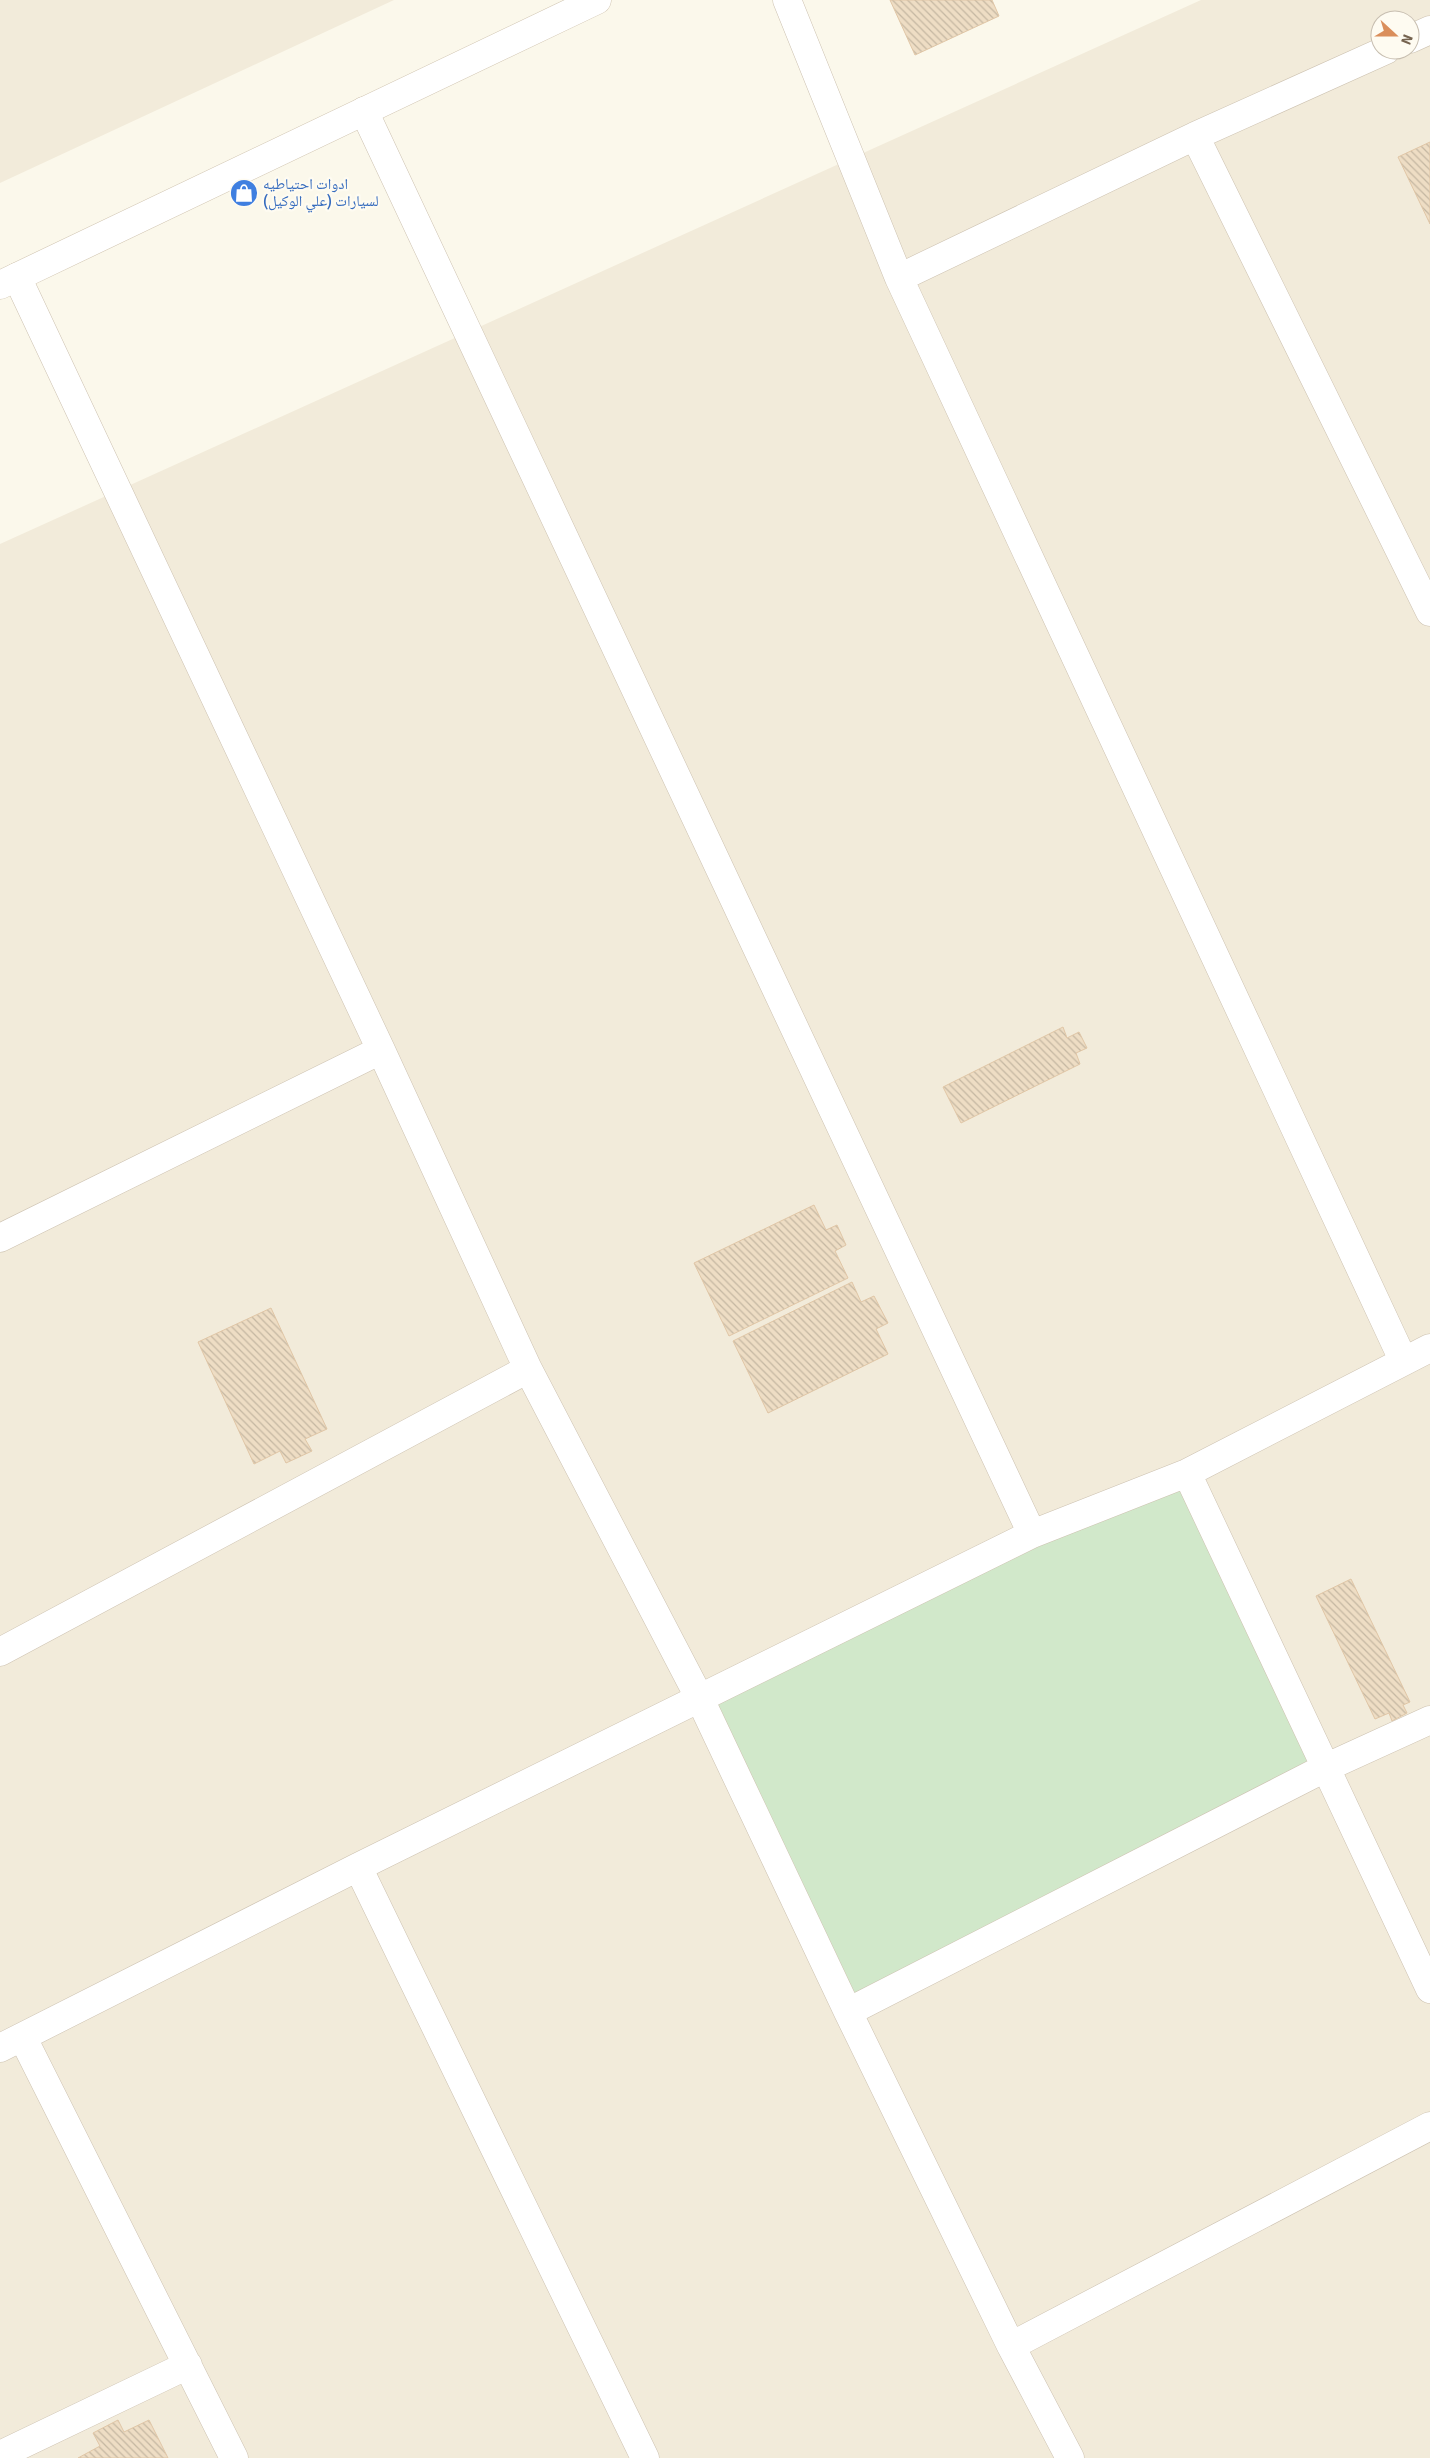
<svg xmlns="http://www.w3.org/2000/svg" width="1430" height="2458" font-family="Signika,'Noto Naskh Arabic',sans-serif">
	<defs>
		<pattern id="building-back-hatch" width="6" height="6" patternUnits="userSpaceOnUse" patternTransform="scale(1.25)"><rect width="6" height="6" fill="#eeddc4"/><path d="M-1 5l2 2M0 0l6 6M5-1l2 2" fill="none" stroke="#c5b7a2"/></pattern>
	</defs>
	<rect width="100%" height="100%" fill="#fbf8eb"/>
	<path fill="#f2ebda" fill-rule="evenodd" d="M 0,0 L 394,0 L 0,183 Z
		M 1201,0 L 1430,0 L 1430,2458 L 0,2458 L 0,544 ZM 1380,20 L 1410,20 L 1410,50 L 1380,50 Z"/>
	<path fill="#d1e8ca" d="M 1187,1473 L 1325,1768 L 848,2012 L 700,1699 Z"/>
	<path fill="url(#building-back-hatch)" stroke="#e0c6a6" d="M 890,0 L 992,0 L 999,16 L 915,55 Z
		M 1430,142 L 1430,224 L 1398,157 Z
		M 1063,1027 L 1067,1038 L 1079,1032 L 1087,1048 L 1076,1053 L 1080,1064 L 961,1123 L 943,1087 Z
		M 814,1205 L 826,1230 L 837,1225 L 846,1245 L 835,1251 L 848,1278 L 729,1336 L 694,1263 Z
		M 852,1282 L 861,1302 L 874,1296 L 888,1323 L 876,1329 L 888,1354 L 768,1413 L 733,1341 Z
		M 271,1308 L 327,1429 L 305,1439 L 312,1451 L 286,1463 L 280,1451 L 254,1464 L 198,1342 Z
		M 1351,1579 L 1410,1702 L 1403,1705 L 1407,1713 L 1392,1721 L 1389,1713 L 1375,1719 L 1316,1596 Z
		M 118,2420 L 124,2432 L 149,2420 L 168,2458 L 78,2458 L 100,2446 L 93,2433 Z"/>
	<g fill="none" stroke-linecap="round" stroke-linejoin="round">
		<defs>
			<path id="street" d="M 787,0 L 899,278 L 1403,1360
				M 1410,39 L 1430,30
				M 364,111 L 1032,1534
				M 1195,136 L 1430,612
				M 17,277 L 381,1050 L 528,1369 L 700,1699 L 848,2012 L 1011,2346 L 1070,2458
				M 899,278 L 1195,136 L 1386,50
				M 0,1238 L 381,1050
				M 1187,1473 L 1430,1989
				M 0,1652 L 528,1369
				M 358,1867 L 645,2458
				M 848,2012 L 1325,1768 L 1430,1720
				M 23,2038 L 234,2458
				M 0,2048 L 358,1867 L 1032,1534 L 1187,1473 L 1430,1348
				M 1011,2346 L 1430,2126
				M 0,2455 L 188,2365"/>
			<path id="secondary" d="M 0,285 L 597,0"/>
		</defs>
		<use href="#street" stroke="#cdc2b1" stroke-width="29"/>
		<use href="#secondary" stroke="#cfc3af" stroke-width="29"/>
		<use href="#street" stroke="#fff" stroke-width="28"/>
		<use href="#secondary" stroke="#fff" stroke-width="28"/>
	</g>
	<defs>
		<symbol id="shop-disc" viewBox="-11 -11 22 22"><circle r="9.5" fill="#3f7fe0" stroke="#fefbf1"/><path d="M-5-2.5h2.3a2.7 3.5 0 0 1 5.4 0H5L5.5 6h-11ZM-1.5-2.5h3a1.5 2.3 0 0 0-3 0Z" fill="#fff"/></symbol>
	</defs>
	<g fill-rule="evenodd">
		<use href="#shop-disc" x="228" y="177" width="32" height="32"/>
	</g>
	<g text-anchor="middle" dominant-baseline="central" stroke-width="4.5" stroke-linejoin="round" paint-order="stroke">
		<g font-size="15" fill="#366cbe" stroke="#fefbf1" text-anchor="start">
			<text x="263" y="184">ادوات احتياطيه<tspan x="263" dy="17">لسيارات (علي الوكيل)</tspan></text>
		</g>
	</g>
	<g transform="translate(1395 35) rotate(111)"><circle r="24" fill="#fefbf1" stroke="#c7beb0"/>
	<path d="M0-4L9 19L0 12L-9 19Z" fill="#da8e5b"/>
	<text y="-8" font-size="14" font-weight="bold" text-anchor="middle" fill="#75634f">N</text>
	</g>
</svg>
